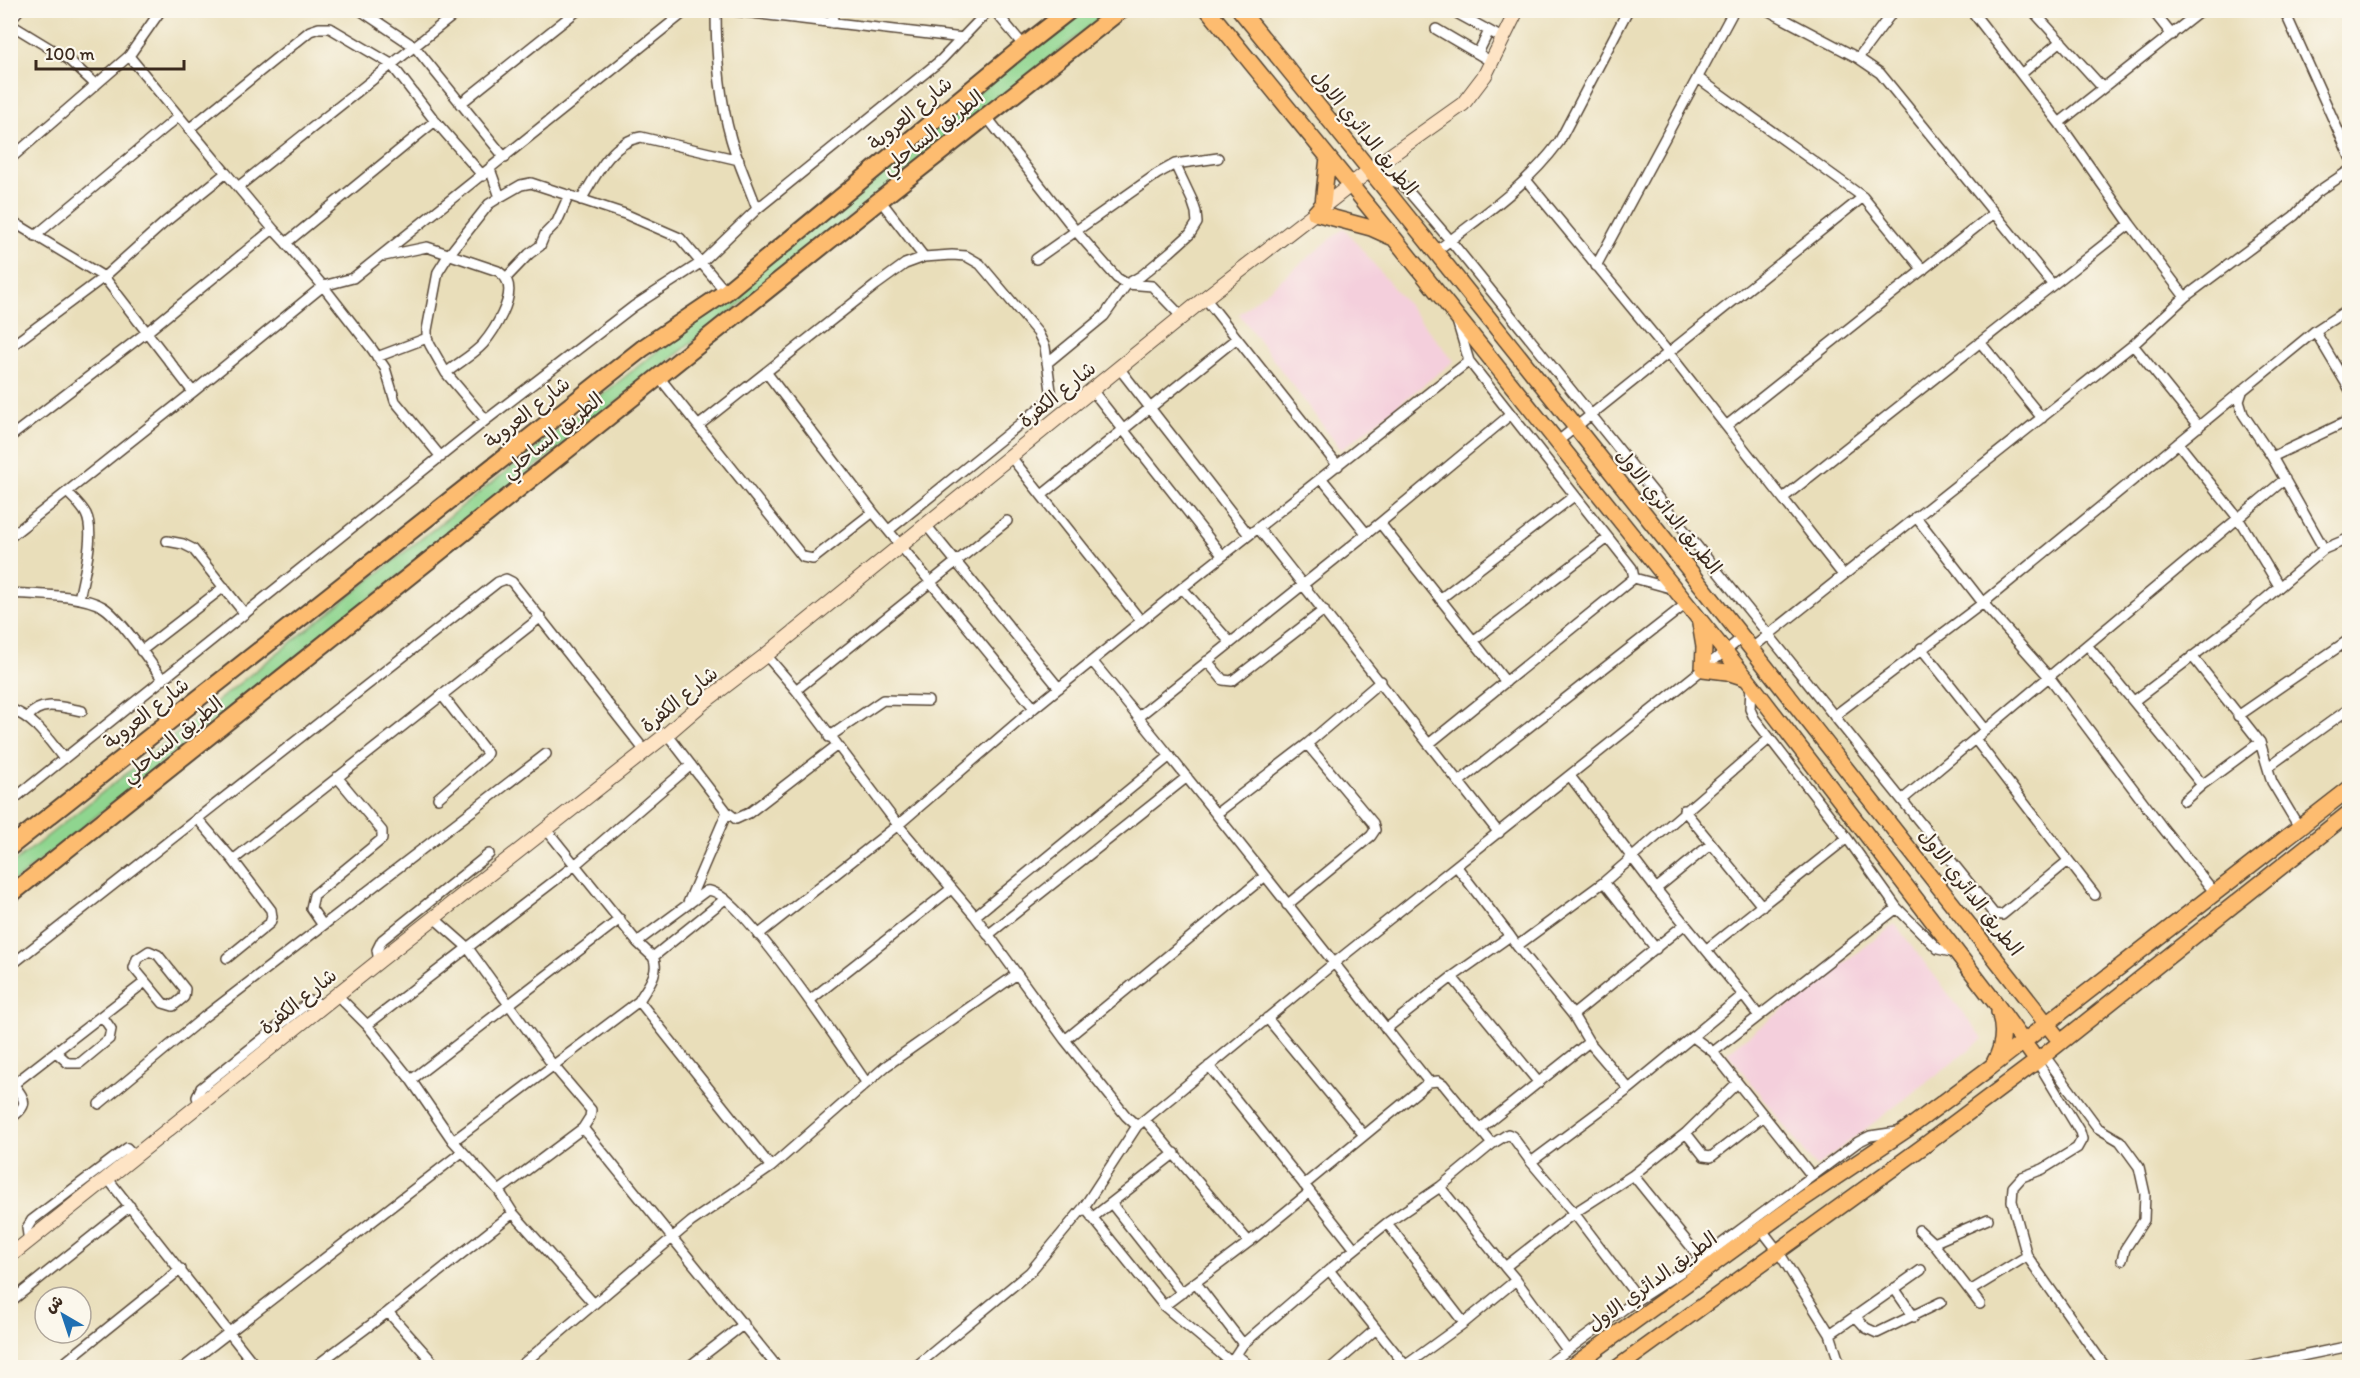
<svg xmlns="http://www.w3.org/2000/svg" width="2360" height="1378" font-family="Itim,'Playpen Sans Arabic',sans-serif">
	<rect width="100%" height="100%" fill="#fbf7ec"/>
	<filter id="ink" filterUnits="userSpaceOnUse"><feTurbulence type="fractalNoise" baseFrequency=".0167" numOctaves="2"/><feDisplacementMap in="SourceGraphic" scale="12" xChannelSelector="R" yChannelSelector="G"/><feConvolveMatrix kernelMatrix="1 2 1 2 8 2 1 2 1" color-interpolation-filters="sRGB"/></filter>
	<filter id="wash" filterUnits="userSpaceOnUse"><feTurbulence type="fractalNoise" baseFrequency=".008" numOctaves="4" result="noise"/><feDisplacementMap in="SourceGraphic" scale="24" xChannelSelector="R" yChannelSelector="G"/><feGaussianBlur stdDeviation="1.35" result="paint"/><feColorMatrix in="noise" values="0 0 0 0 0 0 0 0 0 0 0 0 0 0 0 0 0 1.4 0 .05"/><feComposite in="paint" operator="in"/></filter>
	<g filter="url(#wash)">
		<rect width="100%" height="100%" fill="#e9deba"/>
		<path fill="#f4cfdc" d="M 1344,228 L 1454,361 L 1341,450 L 1239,314 Z
			M 1895,924 L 1983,1039 L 1816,1167 L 1727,1052 Z"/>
		<path fill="#8fd58f" stroke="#658056" stroke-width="1.5" d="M 1084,11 L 1109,11 L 11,884 L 11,865 L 636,368 L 1022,58 Z"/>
	</g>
	<g filter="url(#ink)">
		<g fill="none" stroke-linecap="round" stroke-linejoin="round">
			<defs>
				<path id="street" d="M 360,10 L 415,47 L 505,158
					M 716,10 C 716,54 719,97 731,139 C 738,163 749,186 757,209
					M 726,10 L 963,38
					M 994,10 L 1024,46
					M 1451,10 L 1504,39
					M 1767,10 L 1858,58 L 1880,73 L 2052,284
					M 1971,10 L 2059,123 L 2130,224 L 2185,297
					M 2032,10 L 2102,87
					M 2152,10 L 2172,35
					M 2284,10 L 2350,157
					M 10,20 L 19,10
					M 832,23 L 834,10
					M 10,24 L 69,60 L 96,85
					M 1436,29 L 1492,62
					M 1478,53 L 1489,31
					M 1858,58 L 1894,10
					M 2021,74 L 2061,41
					M 1698,78 L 1863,197 L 1923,270
					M 460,104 L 578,10
					M 986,116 L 1075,230 L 1117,278 L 1127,284 L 1152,286 L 1182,317
					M 2059,123 L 2202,10
					M 189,129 L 310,31 L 319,28 L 330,28 L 391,64 L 435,121 L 483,176
					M 10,159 L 129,56 L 161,10
					M 226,173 L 273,229
					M 1527,181 L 1668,352 L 1843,575
					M 1381,183 L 1393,181 L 1403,185 L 1450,240 L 1994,914 L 2002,915 L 2068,861
					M 238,187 L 460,10
					M 500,197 L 521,185 L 531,183 L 625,214 L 680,238 L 726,292
					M 581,200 C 595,177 611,142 641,137 L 739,160
					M 880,200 L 924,257
					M 10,220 L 104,277 L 193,392 L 323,286 L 353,278 L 687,10
					M 35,236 L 178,117
					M 286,243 L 323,286 L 372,349 L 385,368 L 395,401 L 441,457
					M 1435,252 C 1479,218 1526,187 1559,142 L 1628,10
					M 384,256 L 427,247 L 498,271 C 502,274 505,276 507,281 C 515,298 494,331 483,344 C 473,355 458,363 446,373
					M 1036,259 L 1157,174 L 1175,164 L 1218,158
					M 1596,266 L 1734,10
					M 506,278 L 529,254 L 540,246 L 545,234 L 557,222 L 569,195
					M 1205,298 L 1338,466
					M 2315,331 L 2350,390
					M 1980,342 L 2042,418
					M 2133,345 L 2199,427
					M 10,347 L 104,277 L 164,223 L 226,173 L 129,56
					M 377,357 L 427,338
					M 1047,363 L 1104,316 L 1127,284 L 1141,276 L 1170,252 L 1190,234 L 1197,223 L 1196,212 L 1192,200 L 1175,164
					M 1119,368 L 1249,535
					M 766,372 L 873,512 L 1034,708
					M 659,377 L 803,557 L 813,559 L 873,512
					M 1092,390 L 1222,555
					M 2242,392 L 2239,401 L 2243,414 L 2272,457 L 2324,549
					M 486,420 L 446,373 L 430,345 L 427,338 L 427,330 L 438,272 L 448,256 L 489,204 L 500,197 L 490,169
					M 698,426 L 876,285 L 905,264 L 924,257 L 952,255 L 966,256 L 980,264 L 1038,333 L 1045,347 L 1052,398 L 889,530
					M 1726,426 L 1994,213
					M 10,437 L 147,332 L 273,229 L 286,243 L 435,121
					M 1557,442 L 1863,197
					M 2178,443 L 2238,518 L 2279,586
					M 1011,457 L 1141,621
					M 2272,457 L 2350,420
					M 1322,479 L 1366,533
					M 67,492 C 73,498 82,506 86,514 C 96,534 83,578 79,599
					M 1042,495 L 1237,338
					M 1783,498 L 2130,224
					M 1916,517 L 1983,603 L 2050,678 L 2162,827 L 2215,893
					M 1380,523 L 1506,682
					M 926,525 L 1059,688
					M 1258,528 L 1499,833
					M 10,537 L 193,392
					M 167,541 L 183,544 L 193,549 L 245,614
					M 1634,578 L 1674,589
					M 1182,588 L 1230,642
					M 10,593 C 37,595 81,594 103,607 C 119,616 151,663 163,680
					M 1440,599 L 1574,496
					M 1473,641 L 1608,538
					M 2087,645 L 2202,785 L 2184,801
					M 1752,648 L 2133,345 L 2185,297 L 2294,216 L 2316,193 L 2350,170
					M 1921,648 L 1986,730
					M 141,651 L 224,587
					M 2192,656 L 2260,742 L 2272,782 L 2299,827
					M 1092,661 C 1207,799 1316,942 1429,1082
					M 1207,661 L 1223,680 L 1232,681 L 1324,610
					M 1751,684 L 1750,709 L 1754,718 L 1847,838 L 1897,908 L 1938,949 L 1956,953
					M 796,690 L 1007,521
					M 2134,701 L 2238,622 L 2324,549 L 2350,538
					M 10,709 C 35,718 48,739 64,759
					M 1834,716 L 1983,603 L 2315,331 L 2350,308
					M 2238,716 L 2350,639
					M 28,717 C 41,699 64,708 82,711
					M 1138,717 L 1380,523 L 1510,415
					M 667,734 L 727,812 L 736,819 L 749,813 L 836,746
					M 829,737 L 883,700 L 928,701
					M 1975,739 L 2095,895
					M 1430,743 L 1634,578 L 1632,568 L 1469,361 L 1457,321
					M 2268,767 L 2350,708
					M 1570,776 L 1656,889 L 1743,995
					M 1460,781 L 1686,604
					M 2202,785 L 2260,742
					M 438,798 L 485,757 L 487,753 L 441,694
					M 1902,800 L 2285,479
					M 10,802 L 486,420 L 634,306 L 702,262 L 757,209 L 941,60 L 989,10
					M 1684,810 L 1762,906
					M 1216,814 L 1307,744 L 1381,681
					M 197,818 L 233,860 L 271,910 L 272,917 L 270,923 L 227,958
					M 546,829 L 637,942 L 653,957
					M 233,860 L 541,617
					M 1604,882 L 1656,949
					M 1656,889 L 1711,844
					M 688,903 L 727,812
					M 1287,905 L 1371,836 L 1375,830 L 1373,823 L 1307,744
					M 975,916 L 1170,756
					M 434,918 L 468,948 L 552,1064 L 591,1110 L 590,1117 L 583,1128 L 499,1191
					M 322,924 L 311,908 L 314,895 L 382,839 L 382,831 L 337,777
					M 758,935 L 898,825 L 1034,708 L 1182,588 L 1469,361
					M 988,935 L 1187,777
					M 1510,936 L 1517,946 L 1604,882 L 1769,739
					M 637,942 L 706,891 C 734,883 847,1055 866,1082
					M 1517,946 L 1573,1015 L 1589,1042
					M 1707,949 L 1847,838
					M 149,951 L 158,955 L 185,989 L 184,997 L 173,1006 L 163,1003 L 134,968 L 137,959 Z
					M 379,961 L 377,950 L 382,940 L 489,854
					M 10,966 L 498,582 L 506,579 L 512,582 L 645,751
					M 1017,974 L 1065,1040 L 1126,1116 L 1137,1126 L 1333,964 L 1743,637
					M 1452,977 L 1539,1083
					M 337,995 L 367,1025 L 411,1080 L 453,1141 L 499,1191 L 513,1213 L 594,1304
					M 810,1000 L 951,889
					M 639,1001 L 771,1167
					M 1573,1015 L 1685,924
					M 1267,1018 L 1363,1134
					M 367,1025 L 575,865 L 691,765
					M 1386,1029 L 1452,977 L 1510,936 L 1457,867
					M 1693,1037 L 1713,1052 L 1759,1016
					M 1065,1040 L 1264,877
					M 56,1052 L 68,1063 L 80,1063 L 109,1039 L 111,1029 L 102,1016
					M 1713,1052 L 1812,1176
					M 2044,1055 L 2098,1128 L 2120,1141 L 2139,1167 L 2145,1194 L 2144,1220 L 2125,1249 L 2122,1260
					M 2037,1061 L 2080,1132 L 2082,1139 L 2077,1148 L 2043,1169 L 2022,1177 L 2013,1187 L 2012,1201 L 2027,1256 L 2106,1368
					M 411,1080 L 620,919
					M 10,1087 L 145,982
					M 99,1104 L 204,1017 L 546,754
					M 200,1105 L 197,1097 L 201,1088 L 310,1001 L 316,1002 L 321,1008
					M 10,1119 C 28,1105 27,1102 14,1085
					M 1145,1120 L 1249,1242
					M 583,1128 L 778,1368
					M 1480,1129 L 1589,1042 L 1629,1089
					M 1686,1133 L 1704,1156 L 1711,1157 L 1764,1116
					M 453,1141 L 639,1001 C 646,988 661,972 653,957 L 725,899
					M 1531,1162 L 1629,1089 L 1743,995 L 1759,1016 L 1897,908
					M 1633,1175 L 1701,1259
					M 108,1179 L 257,1368
					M 1440,1187 L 1505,1267
					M 1310,1192 L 1355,1249
					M 1111,1203 L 1182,1293
					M 1084,1207 L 1164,1306 L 1232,1363
					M 1092,1218 L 1175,1153
					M 1387,1223 L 1464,1323
					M 1761,1229 L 1778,1251 L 1830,1334 L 1841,1368
					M 1919,1230 L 1933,1243 L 1980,1304
					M 29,1242 L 27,1228 L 32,1220 L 127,1148 L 135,1157
					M 1933,1243 L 1988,1219
					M 1329,1270 L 1405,1365
					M 1516,1280 L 1567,1350
					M 1196,1283 L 1243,1344
					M 1894,1288 L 1914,1317
					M 1970,1291 L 2027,1256
					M 1639,1299 L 1574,1213 L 1633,1175 L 1686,1133 L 1737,1083
					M 10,1302 L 130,1206
					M 1164,1306 L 1249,1242 L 1310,1192 L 1209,1066
					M 388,1312 L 438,1368
					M 1855,1316 L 1866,1328 L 1877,1333 L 1941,1302
					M 1830,1334 L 1921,1270
					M 1237,1355 L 1252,1368
					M 58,1368 L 181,1269
					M 183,1368 L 462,1152
					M 313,1368 L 388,1312 L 513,1213
					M 518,1368 L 691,1222 L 771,1167 L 886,1066 L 1017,974 L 975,916 L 898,825 L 796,690 L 766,655
					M 687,1368 L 744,1324
					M 914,1368 L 1030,1272 L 1084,1207 L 1137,1126
					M 1227,1368 L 1243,1344 L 1329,1270 L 1387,1223 L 1440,1187 L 1492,1144 L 1443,1084 L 1438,1081 L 1429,1082 L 1304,1185
					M 1331,1368 L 1376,1329
					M 1402,1368 L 1464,1323 L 1516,1280 L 1505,1267 L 1574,1213 L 1531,1162 L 1512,1136 L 1508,1134 L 1492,1144
					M 1543,1368 L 1625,1308 L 1701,1259 L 1858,1142 L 1870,1136 L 1897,1132
					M 2244,1368 L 2350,1346"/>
				<path id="secondary" d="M 10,1256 L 379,961 L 667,734 L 703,703 L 766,655 L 1205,298 L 1370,170 L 1463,104 L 1485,75 L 1517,10"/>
				<path id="primary" d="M 1208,10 L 1394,238 L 1751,684 L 1994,1001 L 2037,1061
					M 1240,10 C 1518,351 1789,696 2061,1042
					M 1328,157 L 1323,204 L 1315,213 L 1371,228 L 1391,237
					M 1700,623 L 1704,647 L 1703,669 L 1727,672 L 1745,678
					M 1994,1063 C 2003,1047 2005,1029 1999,1012
					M 1570,1368 L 1803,1199 L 1906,1130 L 1991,1067 L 2350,788
					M 1617,1368 L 1921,1148 L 2037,1061 L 2350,812"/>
				<path id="highway" d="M 10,847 L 643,348 L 726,292 L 1024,46 L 1070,10
					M 10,895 L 880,200 L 1121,10"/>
			</defs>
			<use href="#street" stroke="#554535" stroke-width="12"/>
			<use href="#secondary" stroke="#554535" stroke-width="16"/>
			<use href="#primary" stroke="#554535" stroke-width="18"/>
			<use href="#highway" stroke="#554535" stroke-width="20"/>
			<use href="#street" stroke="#fff" stroke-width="9"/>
			<use href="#secondary" stroke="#fee4c5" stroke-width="14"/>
			<use href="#primary" stroke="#fdbc6f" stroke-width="15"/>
			<use href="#highway" stroke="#fdbc6f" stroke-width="16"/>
		</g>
	</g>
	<g text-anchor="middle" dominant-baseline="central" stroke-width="4.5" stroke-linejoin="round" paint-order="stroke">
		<g font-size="20" fill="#3b2a1e" stroke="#fbf7ec">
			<text transform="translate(910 113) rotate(-40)">شارع العروبة</text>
			<text transform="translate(932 132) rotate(-38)">الطريق الساحلي</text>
			<text transform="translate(1365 132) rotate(51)">الطريق الدائري الاول</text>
			<text transform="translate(1057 394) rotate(-39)">شارع الكفرة</text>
			<text transform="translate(527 412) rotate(-38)">شارع العروبة</text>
			<text transform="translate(552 435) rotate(-39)">الطريق الساحلي</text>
			<text transform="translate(1669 511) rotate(51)">الطريق الدائري الاول</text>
			<text transform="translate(679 699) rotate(-39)">شارع الكفرة</text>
			<text transform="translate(146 713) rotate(-38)">شارع العروبة</text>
			<text transform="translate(172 739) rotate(-39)">الطريق الساحلي</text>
			<text transform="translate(1971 892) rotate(52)">الطريق الدائري الاول</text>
			<text transform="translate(298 1001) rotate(-39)">شارع الكفرة</text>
			<text transform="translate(1652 1281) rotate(-36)">الطريق الدائري الاول</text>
		</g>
	</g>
	<rect width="2360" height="1378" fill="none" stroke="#fbf7ec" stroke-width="36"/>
	<g transform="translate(63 1315) rotate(321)"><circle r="28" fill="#fbf7ec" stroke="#aea59a" stroke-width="1.5"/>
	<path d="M0-4.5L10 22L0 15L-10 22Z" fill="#1f6fb2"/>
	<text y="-9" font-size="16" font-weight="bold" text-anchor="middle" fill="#3b2a1e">ش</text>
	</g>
	<path d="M36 60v9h148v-9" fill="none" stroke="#3b2a1e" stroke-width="3"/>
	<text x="45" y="60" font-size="18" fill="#3b2a1e" stroke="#fbf7ec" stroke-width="4.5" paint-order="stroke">100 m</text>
</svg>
